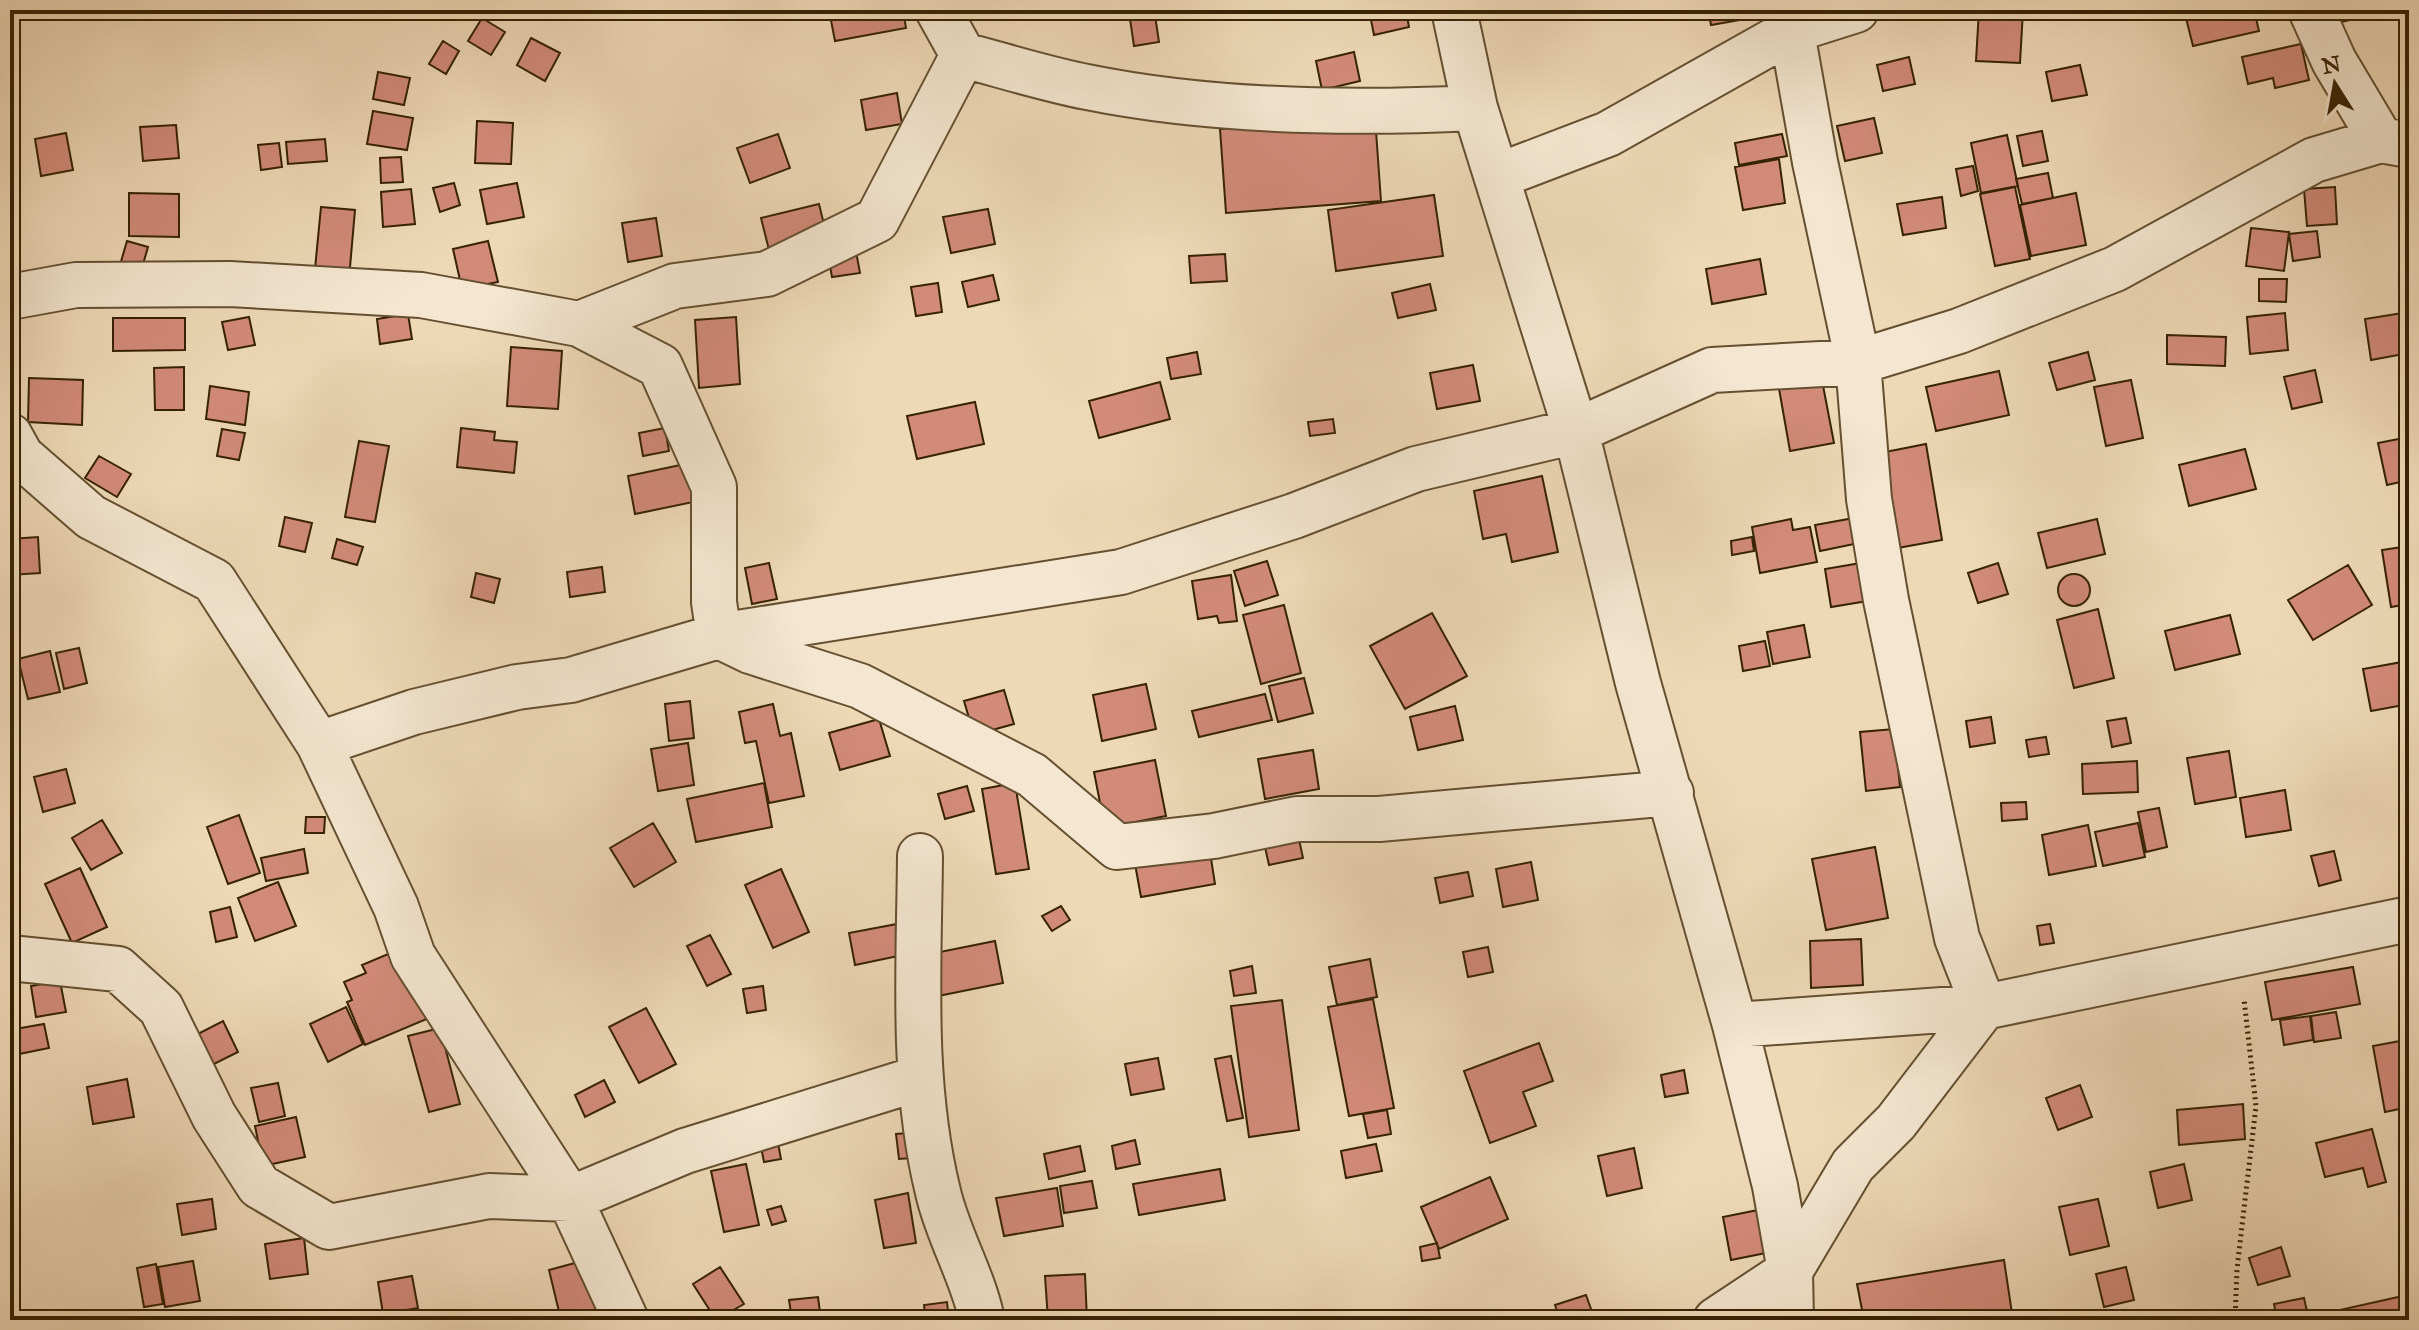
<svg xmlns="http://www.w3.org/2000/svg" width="2419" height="1330" font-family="'IM FELL Great Primer',serif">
	<rect width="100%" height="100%" fill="#eed9b6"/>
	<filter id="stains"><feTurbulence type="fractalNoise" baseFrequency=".0025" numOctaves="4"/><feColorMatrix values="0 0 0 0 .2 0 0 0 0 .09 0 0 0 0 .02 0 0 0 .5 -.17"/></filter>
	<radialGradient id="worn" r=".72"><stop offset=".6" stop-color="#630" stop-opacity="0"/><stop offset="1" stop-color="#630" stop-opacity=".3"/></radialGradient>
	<path fill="#d28b79" stroke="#362204" stroke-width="2" d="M 829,10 L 903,10 L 906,28 L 835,41 Z
		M 1369,10 L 1406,10 L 1409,27 L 1374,35 Z
		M 1708,10 L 1738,10 L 1740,20 L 1711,25 Z
		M 1979,10 L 2023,10 L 2020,63 L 1976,61 Z
		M 2184,10 L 2254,10 L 2259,31 L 2193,46 Z
		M 2339,10 L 2376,10 L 2377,14 L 2341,22 Z
		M 1155,15 L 1159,42 L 1134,46 L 1130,19 Z
		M 482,18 L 505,32 L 491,55 L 468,41 Z
		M 531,38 L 560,53 L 545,81 L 517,65 Z
		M 443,41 L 459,51 L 446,74 L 429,64 Z
		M 2301,44 L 2309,80 L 2275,88 L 2273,78 L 2248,84 L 2242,57 Z
		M 1354,52 L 1360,81 L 1322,90 L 1316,61 Z
		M 1909,57 L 1915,84 L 1883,91 L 1877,65 Z
		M 2080,65 L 2087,95 L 2052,101 L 2046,72 Z
		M 378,72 L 410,78 L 404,105 L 373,99 Z
		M 897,93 L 902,124 L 866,130 L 861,100 Z
		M 373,111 L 413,118 L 407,150 L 367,144 Z
		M 1375,117 L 1381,201 L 1226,213 L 1220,129 Z
		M 1874,118 L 1882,153 L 1845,161 L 1837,126 Z
		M 477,121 L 513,123 L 511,164 L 475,163 Z
		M 176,125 L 179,158 L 143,161 L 140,127 Z
		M 2042,131 L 2048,161 L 2023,166 L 2017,136 Z
		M 66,133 L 73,170 L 41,176 L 35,139 Z
		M 778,134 L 790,168 L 750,183 L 737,148 Z
		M 1782,134 L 1787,156 L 1739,165 L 1735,143 Z
		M 2007,135 L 2018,186 L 1981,193 L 1971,143 Z
		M 325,139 L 327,161 L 288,164 L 286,142 Z
		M 279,143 L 282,167 L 261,170 L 258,145 Z
		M 401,157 L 403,182 L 381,183 L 380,158 Z
		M 1779,159 L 1785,203 L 1743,210 L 1735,167 Z
		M 1973,166 L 1978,191 L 1961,196 L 1956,169 Z
		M 2048,173 L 2053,198 L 2022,204 L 2016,179 Z
		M 454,183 L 460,205 L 440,212 L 433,188 Z
		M 517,183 L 524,217 L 487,224 L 480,190 Z
		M 2015,187 L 2030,259 L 1995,266 L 1980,194 Z
		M 2335,187 L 2337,224 L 2307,226 L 2304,189 Z
		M 411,189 L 415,224 L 383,227 L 381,192 Z
		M 129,193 L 179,194 L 179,237 L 129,236 Z
		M 2076,193 L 2086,245 L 2031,256 L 2020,205 Z
		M 1434,195 L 1443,256 L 1336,271 L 1328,210 Z
		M 1942,197 L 1946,228 L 1903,235 L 1897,204 Z
		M 819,204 L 828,241 L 770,254 L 761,218 Z
		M 321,207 L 355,210 L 348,290 L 314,279 Z
		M 988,209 L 995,244 L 951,253 L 943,217 Z
		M 656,218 L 662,256 L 628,262 L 622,223 Z
		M 2251,228 L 2289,232 L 2284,271 L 2246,266 Z
		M 2317,231 L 2320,257 L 2293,261 L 2289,234 Z
		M 127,241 L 148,247 L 141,271 L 120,265 Z
		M 488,241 L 498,282 L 462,289 L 453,249 Z
		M 855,246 L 860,273 L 832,277 L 827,250 Z
		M 1225,254 L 1227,281 L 1191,283 L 1189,256 Z
		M 1760,259 L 1766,294 L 1712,304 L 1706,269 Z
		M 993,275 L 999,300 L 968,307 L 962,282 Z
		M 2259,279 L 2287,279 L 2286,302 L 2259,301 Z
		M 938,283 L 942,312 L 916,316 L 911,287 Z
		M 1430,284 L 1436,310 L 1398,318 L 1392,293 Z
		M 2409,312 L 2409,353 L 2371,360 L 2365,319 Z
		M 2285,313 L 2288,350 L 2250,354 L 2247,317 Z
		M 408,314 L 412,339 L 380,344 L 377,319 Z
		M 249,317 L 255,345 L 228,350 L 222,322 Z
		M 736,317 L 740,384 L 699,388 L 695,320 Z
		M 113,318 L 185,318 L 185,350 L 113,351 Z
		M 2167,335 L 2226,337 L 2225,366 L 2167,364 Z
		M 511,347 L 562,351 L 558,409 L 507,406 Z
		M 1197,352 L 1201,374 L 1171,379 L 1167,358 Z
		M 2088,352 L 2095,380 L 2057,390 L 2049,363 Z
		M 1473,365 L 1480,401 L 1437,409 L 1430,373 Z
		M 184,367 L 184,410 L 155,410 L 154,368 Z
		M 2315,370 L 2322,402 L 2292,409 L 2284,377 Z
		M 1999,371 L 2009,415 L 1936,431 L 1926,387 Z
		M 1821,375 L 1834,443 L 1790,451 L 1778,383 Z
		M 29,378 L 83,380 L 82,425 L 28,422 Z
		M 2131,380 L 2143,438 L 2106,446 L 2094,387 Z
		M 1160,382 L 1170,419 L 1099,438 L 1089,401 Z
		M 210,386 L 249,392 L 245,425 L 206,419 Z
		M 975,402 L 984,444 L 917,459 L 907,416 Z
		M 1333,419 L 1335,433 L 1310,436 L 1308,422 Z
		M 461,428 L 495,432 L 494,440 L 517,442 L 514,473 L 457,467 Z
		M 665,428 L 669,451 L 643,456 L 639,433 Z
		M 222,429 L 245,433 L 239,460 L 217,456 Z
		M 2409,437 L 2409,480 L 2387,485 L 2378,443 Z
		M 359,441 L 389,446 L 375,522 L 345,517 Z
		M 1926,444 L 1942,540 L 1892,549 L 1875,454 Z
		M 2245,449 L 2256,489 L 2189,506 L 2179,465 Z
		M 99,456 L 131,474 L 117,497 L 85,478 Z
		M 690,463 L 698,501 L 635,514 L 628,476 Z
		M 1542,476 L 1558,552 L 1512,562 L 1506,534 L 1483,539 L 1474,491 Z
		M 285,517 L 312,523 L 305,552 L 279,546 Z
		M 1854,518 L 1859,543 L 1820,551 L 1815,525 Z
		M 1791,519 L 1793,530 L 1810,527 L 1817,562 L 1760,573 L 1752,527 Z
		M 2097,519 L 2105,554 L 2047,568 L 2038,533 Z
		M 38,537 L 40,573 L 10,575 L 10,539 Z
		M 1752,537 L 1754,551 L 1732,555 L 1731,541 Z
		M 337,539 L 363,547 L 357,565 L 332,558 Z
		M 2409,546 L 2409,604 L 2391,607 L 2382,550 Z
		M 1267,561 L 1278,595 L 1245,606 L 1234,571 Z
		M 1867,562 L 1874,600 L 1831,607 L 1825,569 Z
		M 769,563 L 777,599 L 752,604 L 745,568 Z
		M 1998,563 L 2008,594 L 1978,603 L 1968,573 Z
		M 2348,565 L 2372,605 L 2313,640 L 2288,600 Z
		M 602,567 L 605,592 L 570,597 L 567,572 Z
		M 476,573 L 500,579 L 494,603 L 471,597 Z
		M2058 590a16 16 0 1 1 32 0a16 16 0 1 1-32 0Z
		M 1231,575 L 1237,621 L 1219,623 L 1217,616 L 1198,619 L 1192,581 Z
		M 1284,605 L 1301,673 L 1261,684 L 1243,615 Z
		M 2098,609 L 2114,678 L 2074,688 L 2057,620 Z
		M 1432,613 L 1467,676 L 1405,709 L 1370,646 Z
		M 2230,615 L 2240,654 L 2175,670 L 2165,631 Z
		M 1804,625 L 1810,657 L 1773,664 L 1767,632 Z
		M 1765,641 L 1770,666 L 1743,671 L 1739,646 Z
		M 79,648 L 87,683 L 64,689 L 56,653 Z
		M 50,651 L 60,692 L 28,699 L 18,659 Z
		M 2402,662 L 2409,704 L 2371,711 L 2363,669 Z
		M 1304,678 L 1313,713 L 1278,722 L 1269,686 Z
		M 1146,684 L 1156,729 L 1102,741 L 1093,695 Z
		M 1004,690 L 1014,724 L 974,735 L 964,701 Z
		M 1265,694 L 1272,720 L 1199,737 L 1192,711 Z
		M 690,701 L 694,738 L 669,741 L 665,704 Z
		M 773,704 L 780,736 L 791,733 L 804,796 L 769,803 L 756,741 L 745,743 L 739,712 Z
		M 1455,706 L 1463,740 L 1418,750 L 1410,717 Z
		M 1991,717 L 1995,743 L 1970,747 L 1966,721 Z
		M 2126,718 L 2131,743 L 2112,747 L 2107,721 Z
		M 879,719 L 890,756 L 840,770 L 829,733 Z
		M 1894,729 L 1900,787 L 1866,791 L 1860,732 Z
		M 2046,737 L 2049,754 L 2029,757 L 2026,740 Z
		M 688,743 L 694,785 L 658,791 L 651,749 Z
		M 1313,750 L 1319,789 L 1265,799 L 1258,759 Z
		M 2229,751 L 2236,797 L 2195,804 L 2187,758 Z
		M 1155,760 L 1166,816 L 1105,828 L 1094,772 Z
		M 2137,761 L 2138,792 L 2083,794 L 2082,764 Z
		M 66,769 L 75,803 L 43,812 L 34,777 Z
		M 764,783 L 772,827 L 696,842 L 687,799 Z
		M 1015,783 L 1029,869 L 996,874 L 982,789 Z
		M 967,786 L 974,811 L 945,819 L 938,794 Z
		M 2285,790 L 2291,830 L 2246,837 L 2240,798 Z
		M 2026,802 L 2027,819 L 2002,821 L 2001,803 Z
		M 2159,808 L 2167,847 L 2146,852 L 2138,812 Z
		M 239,815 L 260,873 L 228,884 L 207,827 Z
		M 306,817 L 325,817 L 324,833 L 305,833 Z
		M 102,820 L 122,853 L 91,870 L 72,838 Z
		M 653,823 L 676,862 L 634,887 L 610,848 Z
		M 2138,823 L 2145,857 L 2103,866 L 2095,832 Z
		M 2088,825 L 2096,866 L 2049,875 L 2042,835 Z
		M 1297,830 L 1303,858 L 1269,865 L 1263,838 Z
		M 1875,847 L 1888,918 L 1826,930 L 1812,859 Z
		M 304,849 L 308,873 L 266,881 L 261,858 Z
		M 2334,851 L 2341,880 L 2319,886 L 2311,856 Z
		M 1210,852 L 1215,884 L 1141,897 L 1135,864 Z
		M 1531,862 L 1538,900 L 1503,907 L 1496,869 Z
		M 80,868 L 107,927 L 72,943 L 45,884 Z
		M 781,869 L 809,932 L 773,948 L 745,885 Z
		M 1468,872 L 1473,896 L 1440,903 L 1435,878 Z
		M 278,882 L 296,926 L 255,941 L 238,898 Z
		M 1061,906 L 1070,920 L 1052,931 L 1042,916 Z
		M 230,907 L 237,937 L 216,942 L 210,912 Z
		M 897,924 L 903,955 L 855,965 L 849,933 Z
		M 2050,924 L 2054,943 L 2040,945 L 2037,926 Z
		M 710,935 L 731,974 L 707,986 L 687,946 Z
		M 1861,939 L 1863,985 L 1811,988 L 1810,941 Z
		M 995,941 L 1003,983 L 938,996 L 930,954 Z
		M 1488,947 L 1493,972 L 1468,977 L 1463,952 Z
		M 400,949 L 429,1018 L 365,1045 L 347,1002 L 352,1000 L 344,982 L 366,973 L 362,965 Z
		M 1370,959 L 1377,997 L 1337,1005 L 1329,967 Z
		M 1252,966 L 1256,993 L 1234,996 L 1230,971 Z
		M 2353,967 L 2360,1004 L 2272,1020 L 2265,982 Z
		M 60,981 L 66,1012 L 36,1017 L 31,986 Z
		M 763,986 L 766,1010 L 747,1013 L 743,989 Z
		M 1373,999 L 1394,1108 L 1349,1116 L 1328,1007 Z
		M 1282,1000 L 1299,1130 L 1249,1137 L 1231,1006 Z
		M 346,1007 L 363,1044 L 328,1062 L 310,1024 Z
		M 646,1008 L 676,1064 L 639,1083 L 609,1027 Z
		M 2336,1012 L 2341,1038 L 2314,1042 L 2311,1016 Z
		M 2310,1016 L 2313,1040 L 2284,1045 L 2280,1020 Z
		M 223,1021 L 238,1052 L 210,1066 L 194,1036 Z
		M 44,1024 L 49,1048 L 19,1054 L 15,1029 Z
		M 440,1028 L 460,1104 L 429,1112 L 408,1036 Z
		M 2400,1041 L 2409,1107 L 2385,1112 L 2373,1046 Z
		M 1539,1043 L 1553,1081 L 1523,1092 L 1536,1126 L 1490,1143 L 1464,1071 Z
		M 1231,1056 L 1243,1118 L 1227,1121 L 1215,1059 Z
		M 1158,1058 L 1164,1089 L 1131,1095 L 1125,1064 Z
		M 1684,1070 L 1688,1093 L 1665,1097 L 1661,1075 Z
		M 127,1079 L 134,1117 L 93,1124 L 87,1087 Z
		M 604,1080 L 615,1102 L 585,1117 L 575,1095 Z
		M 278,1083 L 285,1116 L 259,1122 L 251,1088 Z
		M 2080,1085 L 2092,1117 L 2058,1130 L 2046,1098 Z
		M 2243,1104 L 2245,1139 L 2179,1145 L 2177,1110 Z
		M 1387,1110 L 1391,1134 L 1368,1138 L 1363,1114 Z
		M 296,1117 L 305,1157 L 263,1166 L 255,1126 Z
		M 2372,1129 L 2386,1182 L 2368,1187 L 2363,1168 L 2325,1177 L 2316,1143 Z
		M 921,1132 L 924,1157 L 899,1159 L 896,1134 Z
		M 777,1138 L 781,1159 L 764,1162 L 760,1142 Z
		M 1135,1140 L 1140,1164 L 1116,1169 L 1112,1146 Z
		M 1376,1144 L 1382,1171 L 1346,1178 L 1341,1151 Z
		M 1080,1146 L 1085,1171 L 1049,1179 L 1044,1154 Z
		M 1634,1148 L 1642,1188 L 1607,1196 L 1598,1156 Z
		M 746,1164 L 759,1225 L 724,1232 L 711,1171 Z
		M 2184,1164 L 2192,1200 L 2158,1208 L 2150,1172 Z
		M 1220,1169 L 1225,1200 L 1139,1215 L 1133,1184 Z
		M 1490,1177 L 1508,1219 L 1439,1249 L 1421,1207 Z
		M 1092,1181 L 1097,1208 L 1064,1213 L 1060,1186 Z
		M 1057,1188 L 1063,1226 L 1004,1236 L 996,1198 Z
		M 908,1193 L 916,1243 L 884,1248 L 875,1200 Z
		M 212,1199 L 216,1229 L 182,1235 L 177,1204 Z
		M 2098,1199 L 2109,1246 L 2070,1255 L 2059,1207 Z
		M 781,1206 L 786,1221 L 772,1225 L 767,1210 Z
		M 1763,1209 L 1771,1252 L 1731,1260 L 1723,1217 Z
		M 304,1238 L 308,1274 L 270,1279 L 265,1244 Z
		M 1437,1243 L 1440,1258 L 1422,1261 L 1420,1247 Z
		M 2281,1247 L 2290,1276 L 2258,1285 L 2249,1258 Z
		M 586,1260 L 600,1313 L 561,1320 L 549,1270 Z
		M 2004,1260 L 2013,1320 L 1864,1320 L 1857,1284 Z
		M 193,1261 L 200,1301 L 165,1307 L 158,1267 Z
		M 156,1264 L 163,1304 L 144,1307 L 137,1268 Z
		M 720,1267 L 744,1304 L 716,1320 L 693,1284 Z
		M 2126,1267 L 2134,1300 L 2104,1307 L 2096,1274 Z
		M 1085,1274 L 1087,1320 L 1048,1320 L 1045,1276 Z
		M 412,1276 L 418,1308 L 383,1314 L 378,1282 Z
		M 1586,1295 L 1595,1320 L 1560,1320 L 1555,1305 Z
		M 2407,1295 L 2409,1320 L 2313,1320 L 2313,1316 Z
		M 818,1297 L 821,1320 L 792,1320 L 789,1300 Z
		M 2304,1298 L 2309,1320 L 2277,1320 L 2274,1304 Z
		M 947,1302 L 949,1320 L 926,1320 L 924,1305 Z"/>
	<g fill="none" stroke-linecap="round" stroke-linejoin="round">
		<defs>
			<path id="minor" d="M 938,10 L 963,55 C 1005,66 1046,79 1087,87 C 1210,112 1350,114 1475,108
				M 1454,10 L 1475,108 L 1576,431 L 1638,683 L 1735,1025 L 1775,1186 L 1790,1271 L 1791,1320
				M 2311,10 L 2334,61 L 2381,140 L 2409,145
				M 1498,176 L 1608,134 L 1793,30 L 1856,10
				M 10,297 L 76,285 L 230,284 L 421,295 L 579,324 L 660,366 L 714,487 L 714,602 L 719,636 L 750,651 L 860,686 L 1032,775 L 1117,847 L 1214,836 L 1297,819 L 1379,819 L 1671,793
				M 579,324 L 675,286 L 767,274 L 877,220 L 963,55
				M 10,436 L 21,456 L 91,517 L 214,581 L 319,744 L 396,907 L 413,956 L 570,1199 L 626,1320
				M 319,744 L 414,712 L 517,687 L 571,680 L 719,636 L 1121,572 L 1294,516 L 1416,469 L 1576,431 L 1712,370 L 1858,362 L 1959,331 L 2115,269 L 2314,160 L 2381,140
				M 920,856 C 919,969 911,1082 938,1192 C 948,1236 973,1276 982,1320
				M 10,958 L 118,969 L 161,1008 L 214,1116 L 259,1186 L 329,1227 L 489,1196 L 570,1199 L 685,1151 L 920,1078
				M 1735,1025 L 1984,1007 L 2409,919
				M 1716,1320 L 1790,1271 L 1853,1165 L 1896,1122 L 1984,1007 L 1957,938 L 1886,600 L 1869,499 L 1858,362 L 1815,162 L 1788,10"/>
		</defs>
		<use href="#minor" stroke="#645030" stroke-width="48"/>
		<path stroke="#362204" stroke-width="5" stroke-dasharray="2 4" stroke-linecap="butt" d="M 2235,1320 L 2237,1269 L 2256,1106 L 2244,999"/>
		<use href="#minor" stroke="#f4e6d0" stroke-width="44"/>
	</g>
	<rect width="2419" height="1330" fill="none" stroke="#eed9b6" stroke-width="40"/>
	<rect x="12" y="12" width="2395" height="1306" fill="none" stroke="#362204" stroke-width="4"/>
	<rect x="20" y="20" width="2379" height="1290" fill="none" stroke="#362204" stroke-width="2"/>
	<g transform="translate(2335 84) rotate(349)" stroke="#f4e6d0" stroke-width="6" paint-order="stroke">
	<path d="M0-6L14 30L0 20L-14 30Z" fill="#362204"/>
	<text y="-12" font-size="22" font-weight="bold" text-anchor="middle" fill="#362204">N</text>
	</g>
	<rect width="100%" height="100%" filter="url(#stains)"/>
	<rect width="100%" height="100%" fill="url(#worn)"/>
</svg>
